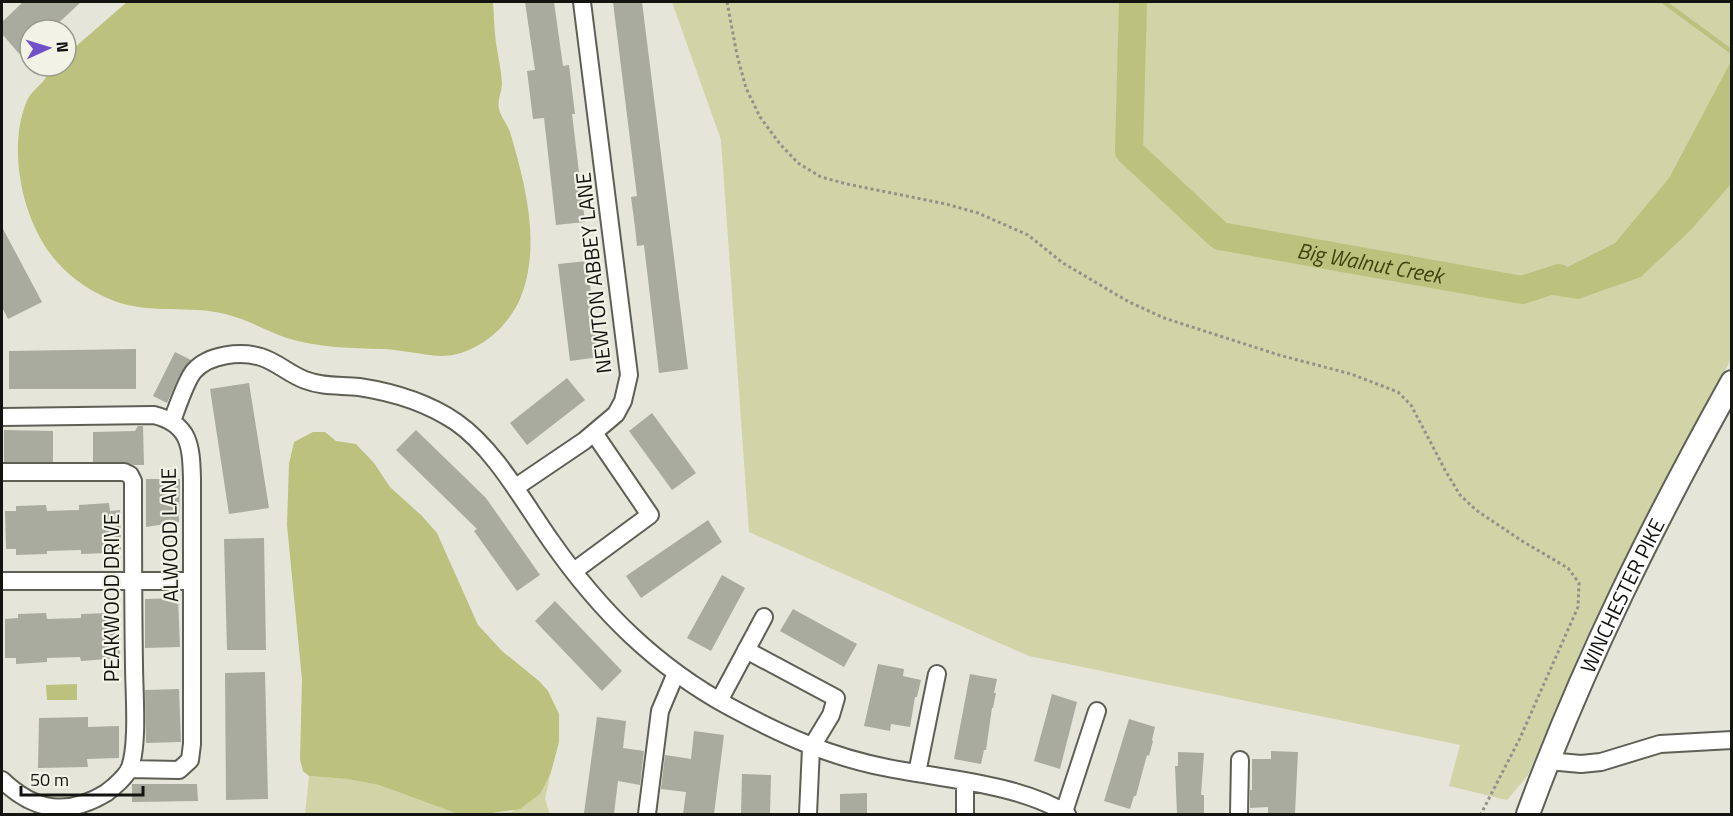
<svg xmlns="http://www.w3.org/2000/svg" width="1733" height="816" font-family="'Titillium Web',sans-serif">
	<rect width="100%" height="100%" fill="#e5e6d9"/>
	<path fill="#d0d4a6" d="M 672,2 L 1731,2 L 1731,61 L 1669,178 L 1615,243 L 1523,290 L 1641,277 L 1691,230 L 1731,184 L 1731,359 L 1641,529 L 1584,643 L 1528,775 L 1507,800 L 1449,786 L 1460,745 L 1029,656 L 749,532 L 721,140 Z
		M 551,772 L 545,799 L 550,814 L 485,814 L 511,812 L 541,793 Z
		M 309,776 L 347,779 L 379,785 L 458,814 L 305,814 Z"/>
	<path fill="#bcc17d" d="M 127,2 L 493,2 C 494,15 494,29 496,43 C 498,56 501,69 502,83 C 502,92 497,100 499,109 C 501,117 507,124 510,132 C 525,183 542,246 520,299 C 507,329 475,356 441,356 C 422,355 403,350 384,349 C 352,348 318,348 287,338 C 266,331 247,319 225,314 C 190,305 152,314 117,302 C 95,294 73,280 58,263 C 23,225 7,151 26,103 C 30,92 38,88 45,79 C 48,75 50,70 53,66 L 66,66 L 66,55 Z
		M 1731,61 L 1731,184 L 1691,230 L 1641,277 L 1578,299 L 1522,290 L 1615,243 L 1669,178 Z
		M 313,432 L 325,432 L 336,441 L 356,444 L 374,463 L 390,487 L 422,516 L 437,533 L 478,625 L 502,651 L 539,681 L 548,691 L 559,714 L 559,742 L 551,772 L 541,793 L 520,809 L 485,814 L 458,814 L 379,785 L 347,779 L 309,776 L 303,771 L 300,759 L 302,680 L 287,525 L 289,464 L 294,442 Z
		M 77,684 L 77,700 L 47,700 L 46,685 Z"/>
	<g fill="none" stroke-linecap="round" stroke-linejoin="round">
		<path stroke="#bcc17d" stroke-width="4.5" d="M 1664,2 L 1732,52"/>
		<path stroke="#bcc17d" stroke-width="28" id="s1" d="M 1133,2 L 1129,151 L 1220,236 L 1522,290 L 1559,278"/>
	</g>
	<path fill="#a9ab9e" d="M 23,2 L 81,2 L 51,30 L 30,30 L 30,49 L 22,57 L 2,34 L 2,22 Z
		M 525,2 L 554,2 L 563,66 L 569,65 L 575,114 L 572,114 L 585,222 L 556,225 L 544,118 L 533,119 L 527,71 L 535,70 Z
		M 613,2 L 642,2 L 688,369 L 659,373 L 644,245 L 637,246 L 635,227 L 631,197 L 637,196 Z
		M 2,227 L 42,302 L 8,319 L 2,307 Z
		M 587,261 L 599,357 L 570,361 L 558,264 Z
		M 136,349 L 136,389 L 9,389 L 9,351 Z
		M 175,352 L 191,360 L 179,376 L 167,403 L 153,396 Z
		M 567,378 L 585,400 L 527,445 L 510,423 Z
		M 249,383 L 269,508 L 229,514 L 210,389 Z
		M 652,413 L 696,473 L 672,490 L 629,431 Z
		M 138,426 L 143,426 L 144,465 L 133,465 L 124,462 L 93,462 L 93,432 L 135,431 Z
		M 4,430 L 53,431 L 53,462 L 4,462 Z
		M 416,430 L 486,498 L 540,575 L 517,591 L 474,531 L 477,529 L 396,450 Z
		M 146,479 L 180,479 L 179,522 L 146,527 Z
		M 109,503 L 110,511 L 120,510 L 121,549 L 109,549 L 109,553 L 81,554 L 81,550 L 47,551 L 47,554 L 16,555 L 16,549 L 6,549 L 5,511 L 16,511 L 16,506 L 46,505 L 47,511 L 79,510 L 79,505 Z
		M 708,520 L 722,542 L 641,598 L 626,576 Z
		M 264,538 L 266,650 L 227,650 L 224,539 Z
		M 722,575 L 745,588 L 711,651 L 687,638 Z
		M 178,598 L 180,647 L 145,648 L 145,599 Z
		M 555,601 L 622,671 L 602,691 L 535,621 Z
		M 793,609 L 857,644 L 844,667 L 780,631 Z
		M 46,613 L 47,619 L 81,618 L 81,614 L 109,613 L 109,619 L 118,618 L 120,658 L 81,661 L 80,657 L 47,658 L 47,662 L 16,664 L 16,658 L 5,658 L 5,619 L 18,618 L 18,614 Z
		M 878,664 L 904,669 L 903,676 L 921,680 L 917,697 L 915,697 L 910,727 L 891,724 L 890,731 L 864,726 Z
		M 265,672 L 268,799 L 226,800 L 225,673 Z
		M 970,674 L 997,679 L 994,693 L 996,693 L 993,708 L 992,708 L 986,750 L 984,750 L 981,764 L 954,759 Z
		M 179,689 L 181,742 L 146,743 L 145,690 Z
		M 1052,694 L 1077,702 L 1060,769 L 1034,761 Z
		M 88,717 L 88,727 L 119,726 L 119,758 L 87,759 L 88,767 L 38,768 L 39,718 Z
		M 597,717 L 626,721 L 623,748 L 644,751 L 640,785 L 618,781 L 614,814 L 584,813 Z
		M 1129,719 L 1155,727 L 1152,740 L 1153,741 L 1149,756 L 1147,755 L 1136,796 L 1134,796 L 1130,809 L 1104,801 Z
		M 694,731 L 724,735 L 714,814 L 683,814 L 686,792 L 661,789 L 665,755 L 691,759 Z
		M 1271,751 L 1298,752 L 1295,814 L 1268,814 L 1268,807 L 1250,808 L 1250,790 L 1252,790 L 1252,759 L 1271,759 Z
		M 1178,752 L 1204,753 L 1201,795 L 1204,795 L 1204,814 L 1177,814 L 1175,766 L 1178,766 Z
		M 742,774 L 771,775 L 770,814 L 741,814 Z
		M 132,784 L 197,784 L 198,801 L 132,802 Z
		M 867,793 L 867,814 L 840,814 L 840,794 Z"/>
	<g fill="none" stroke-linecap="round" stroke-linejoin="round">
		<defs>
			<path id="minor" d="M 2,417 L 154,415 C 190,424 191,446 192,478 L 192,744 L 190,760 L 179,770 L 129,769
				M 172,421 C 177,408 186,380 194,371 C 209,354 241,351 261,357 C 277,362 289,374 305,380 C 323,387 340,385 359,387 C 392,392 428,403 456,422 C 495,449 524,503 551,541 C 600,611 655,666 730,707 C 782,735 830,757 888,768 C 943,779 1020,784 1067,814
				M 2,472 L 124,472 L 130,475 L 133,481 C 133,542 133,604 134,665 C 134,691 139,747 129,770 C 124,778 114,787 106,793 C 68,816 35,812 2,780
				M 516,487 L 584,441 L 616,414 L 623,401 L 629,375 L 582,2
				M 574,571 L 650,515 L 594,433
				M 2,581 L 192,581
				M 746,650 L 836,698 L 831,715 L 811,748 L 808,814
				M 719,701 L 764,617
				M 1548,761 L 1581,764 L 1601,762 L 1660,744 L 1732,740
				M 917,773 L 937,674
				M 965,782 L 965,814
				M 1064,812 L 1097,711
				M 647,814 L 660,711 L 676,673
				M 1239,814 L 1240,760"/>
			<g id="major">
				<path id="s2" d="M 1528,814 C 1583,664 1654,522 1732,382"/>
			</g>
		</defs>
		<use href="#minor" stroke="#5f6055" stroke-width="20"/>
		<use href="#major" stroke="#5f6055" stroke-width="26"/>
		<path stroke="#929289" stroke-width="3" stroke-dasharray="3 3" stroke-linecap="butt" d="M 727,2 L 737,55 L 746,88 L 760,117 L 780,144 L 798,163 L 821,177 L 847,184 L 946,204 L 978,213 L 1028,235 L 1063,263 L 1129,302 L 1164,318 L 1279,355 L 1351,374 L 1398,392 L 1411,405 L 1445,470 L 1460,495 L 1476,510 L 1522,541 L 1568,568 L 1579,583 L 1578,607 L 1520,738 L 1481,814"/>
		<use href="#minor" stroke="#fff" stroke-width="16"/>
		<use href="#major" stroke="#fff" stroke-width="22"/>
	</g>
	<g text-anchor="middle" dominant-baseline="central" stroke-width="4.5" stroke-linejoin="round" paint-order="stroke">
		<g font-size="21" fill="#13130f" stroke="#f2f3e6">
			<text transform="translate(593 273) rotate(-96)">NEWTON ABBEY LANE</text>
			<text transform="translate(169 535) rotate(-91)">ALWOOD LANE</text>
			<text stroke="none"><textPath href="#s2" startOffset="238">WINCHESTER PIKE</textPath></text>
			<text transform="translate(111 598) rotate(-90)">PEAKWOOD DRIVE</text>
		</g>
		<g font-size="22" font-style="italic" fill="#40430e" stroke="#f2f3e6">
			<text stroke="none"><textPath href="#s1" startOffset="426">Big Walnut Creek</textPath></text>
		</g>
	</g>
	<rect width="1733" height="816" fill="none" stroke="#13130f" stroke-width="6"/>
	<g transform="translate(48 48) rotate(86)"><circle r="28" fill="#f2f3e6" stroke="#999990" stroke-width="1.5"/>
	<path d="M0-4.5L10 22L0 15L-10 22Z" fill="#7250c9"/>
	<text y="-9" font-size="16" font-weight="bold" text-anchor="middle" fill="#13130f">N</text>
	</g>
	<path d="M21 786v9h122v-9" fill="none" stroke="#13130f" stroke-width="3"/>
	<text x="30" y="786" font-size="18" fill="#13130f" stroke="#f2f3e6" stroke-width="4.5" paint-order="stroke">50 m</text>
</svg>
